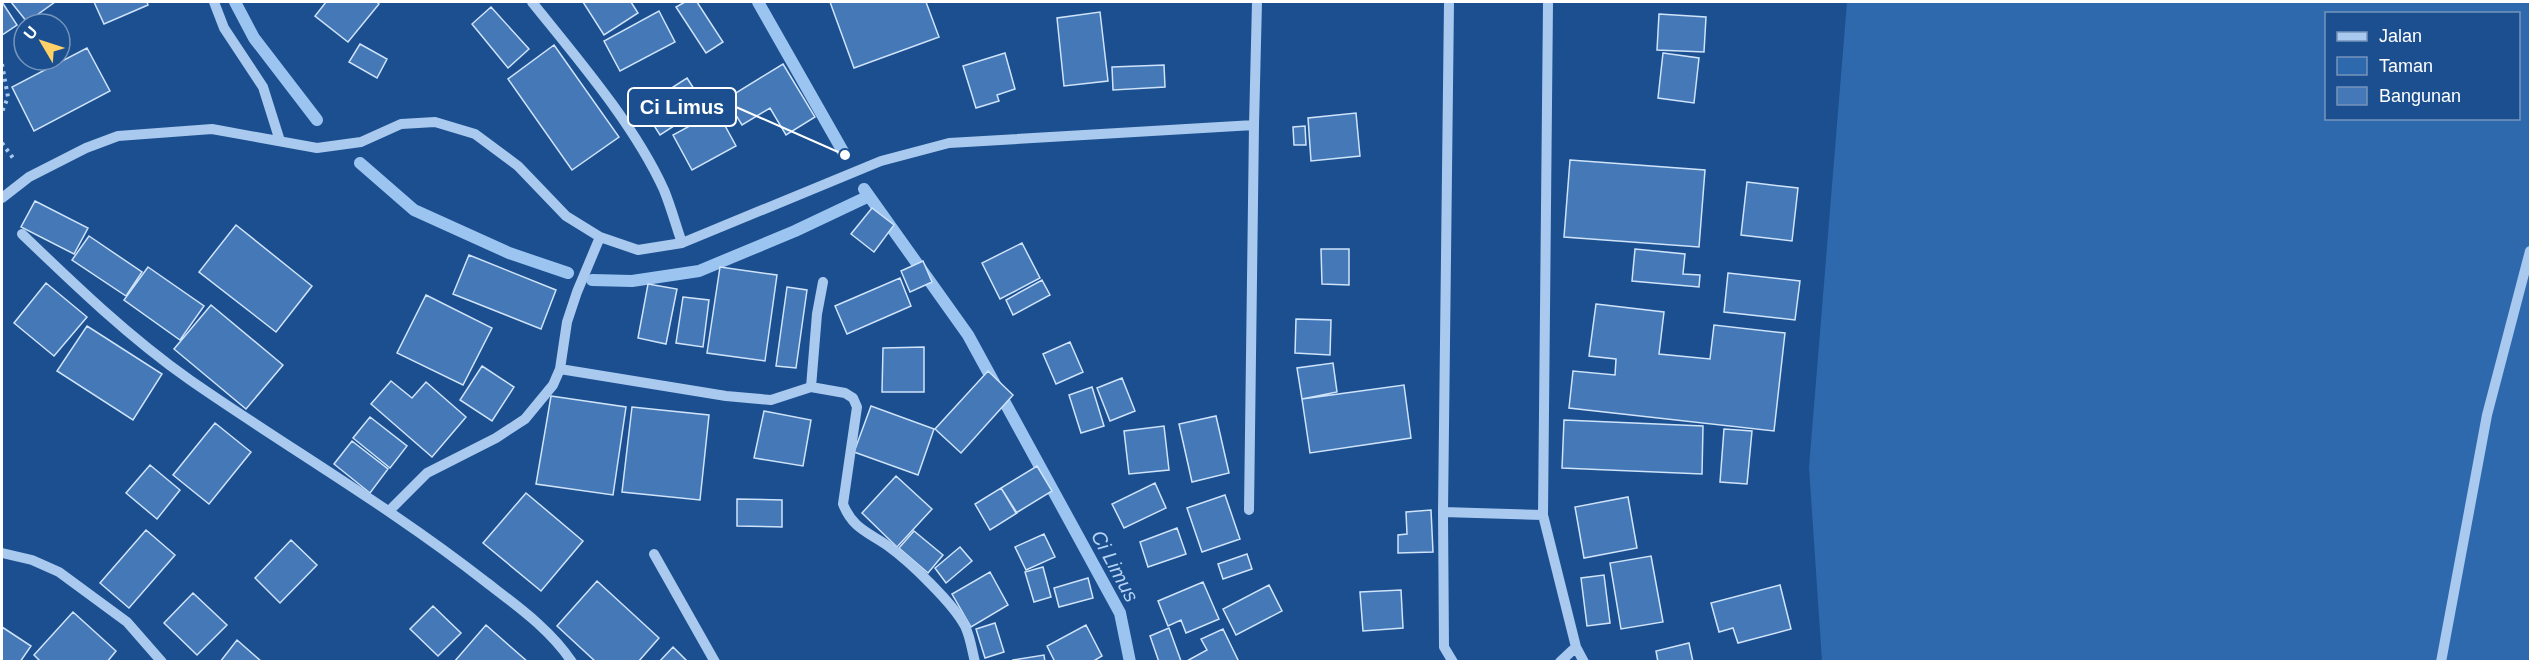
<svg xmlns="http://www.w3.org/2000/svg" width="2532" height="663" font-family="Helvetica,sans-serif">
	<rect width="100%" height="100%" fill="#1b4f8f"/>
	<path fill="#2e69ad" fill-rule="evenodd" d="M 1847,2 L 2530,2 L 2530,661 L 1822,661 L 1809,467 ZM 2326,14 L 2518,14 L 2518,118 L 2326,118 Z"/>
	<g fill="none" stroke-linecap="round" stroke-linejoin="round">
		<path stroke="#9cc4f0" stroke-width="12" d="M 235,2 L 254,38 L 317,120
			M 758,2 L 845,155
			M 360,163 L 414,210 L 509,253 L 568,273
			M 864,189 L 968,335 L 1120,613 L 1130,662
			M 592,280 L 632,281 L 699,271 L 795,231 L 869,196"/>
	</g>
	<path fill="#4478b7" stroke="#cfe3fa" stroke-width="1.5" d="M 2,2 L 17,25 L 2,35 Z
		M 11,2 L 55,2 L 27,22 Z
		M 94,2 L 147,2 L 148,5 L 104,24 Z
		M 326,2 L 377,2 L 379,4 L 348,42 L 315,16 Z
		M 583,2 L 631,2 L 638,13 L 604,35 Z
		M 685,2 L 697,2 L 723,42 L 706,53 L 676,7 Z
		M 830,2 L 926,2 L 939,37 L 854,68 Z
		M 491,7 L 529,49 L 508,68 L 472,24 Z
		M 659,11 L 675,42 L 620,71 L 604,41 Z
		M 1100,12 L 1108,81 L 1064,86 L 1057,18 Z
		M 1659,14 L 1706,17 L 1704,52 L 1657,50 Z
		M 360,44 L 387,59 L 377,78 L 349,62 Z
		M 554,45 L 619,137 L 572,170 L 508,79 Z
		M 87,48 L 110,91 L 34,131 L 12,87 Z
		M 1005,53 L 1015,89 L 997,95 L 999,101 L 976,108 L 963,66 Z
		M 1663,53 L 1699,58 L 1694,103 L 1658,98 Z
		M 783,64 L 815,117 L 786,135 L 770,108 L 742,125 L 726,99 Z
		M 1164,65 L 1165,87 L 1113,90 L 1112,67 Z
		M 687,78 L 705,106 L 660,135 L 642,107 Z
		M 717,111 L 736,146 L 692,170 L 673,135 Z
		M 1356,113 L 1360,156 L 1311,161 L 1308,118 Z
		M 1305,126 L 1306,145 L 1294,145 L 1293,127 Z
		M 1570,160 L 1705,170 L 1699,247 L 1564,237 Z
		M 1747,182 L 1798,188 L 1792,241 L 1741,235 Z
		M 35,201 L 88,228 L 74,254 L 21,227 Z
		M 872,208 L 894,225 L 874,252 L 851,234 Z
		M 236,225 L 312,286 L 276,332 L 199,272 Z
		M 89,236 L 142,272 L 126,296 L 72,260 Z
		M 1022,243 L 1040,278 L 1000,299 L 982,263 Z
		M 1321,249 L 1349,249 L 1349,285 L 1322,284 Z
		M 1635,249 L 1685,254 L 1683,274 L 1700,275 L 1699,287 L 1632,281 Z
		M 469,255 L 556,290 L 541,329 L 453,294 Z
		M 923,261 L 932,282 L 910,292 L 901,271 Z
		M 148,267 L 204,306 L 180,340 L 124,300 Z
		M 720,267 L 777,275 L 765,361 L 707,353 Z
		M 1728,273 L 1800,281 L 1795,320 L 1724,312 Z
		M 900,278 L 911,306 L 847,334 L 835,306 Z
		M 1042,280 L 1050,295 L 1013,315 L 1006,300 Z
		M 46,283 L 87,317 L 54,356 L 14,323 Z
		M 648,284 L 677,289 L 666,344 L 638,338 Z
		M 787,287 L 807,290 L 796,368 L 776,366 Z
		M 426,295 L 492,328 L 463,385 L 397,353 Z
		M 683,297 L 709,300 L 703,347 L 676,343 Z
		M 1596,304 L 1664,312 L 1659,354 L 1710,359 L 1714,325 L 1785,333 L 1774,431 L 1569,408 L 1573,371 L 1615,375 L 1616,359 L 1589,356 Z
		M 211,305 L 283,365 L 246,409 L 174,349 Z
		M 1296,319 L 1331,320 L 1330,355 L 1295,353 Z
		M 87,326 L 162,374 L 133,420 L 57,371 Z
		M 1070,342 L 1083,372 L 1056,384 L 1043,354 Z
		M 924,347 L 924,392 L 882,392 L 883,348 Z
		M 1333,363 L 1337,392 L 1302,399 L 1297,368 Z
		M 482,366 L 514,387 L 492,421 L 460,400 Z
		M 988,371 L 1013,395 L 961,453 L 935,429 Z
		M 1122,378 L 1135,411 L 1110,421 L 1097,388 Z
		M 391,381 L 412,398 L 426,382 L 466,417 L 432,457 L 371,404 Z
		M 1404,385 L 1411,438 L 1310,453 L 1302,399 Z
		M 1092,387 L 1104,426 L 1081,433 L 1069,395 Z
		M 551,396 L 626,407 L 613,495 L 536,484 Z
		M 871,406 L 934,429 L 918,475 L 854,452 Z
		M 632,407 L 709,415 L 700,500 L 622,492 Z
		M 764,411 L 811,420 L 803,466 L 754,458 Z
		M 1216,416 L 1229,473 L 1192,482 L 1179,424 Z
		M 370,417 L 407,446 L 390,468 L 353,438 Z
		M 1564,420 L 1703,426 L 1702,474 L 1562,468 Z
		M 215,423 L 251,452 L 209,504 L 173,475 Z
		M 1164,426 L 1169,470 L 1129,474 L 1124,431 Z
		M 1724,429 L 1752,431 L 1747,484 L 1720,482 Z
		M 352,441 L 388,469 L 370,493 L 334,464 Z
		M 150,465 L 180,490 L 157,519 L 126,493 Z
		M 1037,466 L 1052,491 L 1016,513 L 1001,488 Z
		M 896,476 L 932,509 L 897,547 L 862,513 Z
		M 1155,483 L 1166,508 L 1124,528 L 1112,504 Z
		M 1001,488 L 1017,513 L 990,530 L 975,504 Z
		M 526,493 L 583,541 L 541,591 L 483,543 Z
		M 1225,495 L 1240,539 L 1202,552 L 1187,508 Z
		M 1628,497 L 1637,548 L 1584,558 L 1575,507 Z
		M 737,499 L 782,500 L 782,527 L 737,526 Z
		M 1431,510 L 1433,552 L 1398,553 L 1398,535 L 1407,534 L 1406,512 Z
		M 1177,528 L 1186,554 L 1148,567 L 1140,542 Z
		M 146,530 L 175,555 L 129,608 L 100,583 Z
		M 914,531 L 943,555 L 928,573 L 899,548 Z
		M 1044,534 L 1055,557 L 1026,570 L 1015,547 Z
		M 291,540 L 317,565 L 280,603 L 255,578 Z
		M 960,547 L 972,561 L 946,583 L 935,568 Z
		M 1247,554 L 1252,569 L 1223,579 L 1218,564 Z
		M 1651,556 L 1663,622 L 1621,629 L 1610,563 Z
		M 1043,567 L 1051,597 L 1034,602 L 1025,572 Z
		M 990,572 L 1008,605 L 971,627 L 952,594 Z
		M 1604,575 L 1610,623 L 1587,626 L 1581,578 Z
		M 1088,578 L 1093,598 L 1059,607 L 1054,588 Z
		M 597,581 L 659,638 L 638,662 L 596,662 L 557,626 Z
		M 1203,582 L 1219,619 L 1186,633 L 1181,620 L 1168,626 L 1158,601 Z
		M 1269,585 L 1282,611 L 1236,635 L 1223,609 Z
		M 1780,585 L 1791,629 L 1738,643 L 1733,628 L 1719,632 L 1711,603 Z
		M 1401,590 L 1403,628 L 1363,631 L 1360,592 Z
		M 193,593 L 227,625 L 197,655 L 164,623 Z
		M 433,606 L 461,633 L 438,656 L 410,629 Z
		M 73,612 L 116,651 L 107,662 L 41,662 L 34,655 Z
		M 995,623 L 1004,652 L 985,658 L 976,629 Z
		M 486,625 L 528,662 L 454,662 Z
		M 1086,625 L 1102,656 L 1092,662 L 1055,662 L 1047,646 Z
		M 2,627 L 31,646 L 20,662 L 2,662 Z
		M 1169,628 L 1181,661 L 1180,662 L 1159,662 L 1150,636 Z
		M 1223,629 L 1239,662 L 1185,662 L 1207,650 L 1201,639 Z
		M 237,640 L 262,662 L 220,662 Z
		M 1689,643 L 1693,662 L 1658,662 L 1656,651 Z
		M 673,647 L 688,662 L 659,662 Z
		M 1044,655 L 1045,662 L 1013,662 L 1013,660 Z"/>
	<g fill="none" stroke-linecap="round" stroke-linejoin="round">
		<path stroke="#a9c9ee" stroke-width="4" stroke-dasharray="3 4.5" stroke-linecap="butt" d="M 2,64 L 8,97 L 2,112
			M 2,143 L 13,158"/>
		<path stroke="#a9c9ee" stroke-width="10" d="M 214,2 L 224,28 L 263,87 L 280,141
			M 532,2 C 577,58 634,124 664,190 C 671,207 676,226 682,243
			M 1449,2 L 1443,512 L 1543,515
			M 1548,2 L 1543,515 L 1576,647 L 1584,662
			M 1254,125 L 1257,2
			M 2,198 L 29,177 L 86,148 L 118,136 L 212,129 L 317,148 L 361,142 L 401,124 L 435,122 L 475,134 L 518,166 L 566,216 L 600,237
			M 22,234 C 75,285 129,337 190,380 C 288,448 392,508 486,582 C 517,606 550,629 572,662
			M 560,369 L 726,396 L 771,400 L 811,387 L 845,393 L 853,398 L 857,407 L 843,504 C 853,529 868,532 888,546 C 910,562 953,603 965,626 C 970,636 972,650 975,662
			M 811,387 L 817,314 L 823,282
			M 389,511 L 427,473 L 496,438 L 525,419 L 553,385 L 560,369 L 567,322 L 577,292 L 600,237 L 638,250 L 682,243 L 881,161 L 949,143 L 1254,125 L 1249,510
			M 1443,512 L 1444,647 L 1453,662
			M 2,553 L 32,560 L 59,572 L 127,622 L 162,662
			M 654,554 L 715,662
			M 1560,662 L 1576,647
			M 2441,662 L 2487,415 L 2530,251"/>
	</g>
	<g text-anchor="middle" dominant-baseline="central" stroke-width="4.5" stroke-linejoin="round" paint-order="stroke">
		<g font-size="20" font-style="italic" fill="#b5d3f5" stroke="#1b4f8f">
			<text transform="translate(1115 566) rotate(62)">Ci Limus</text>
		</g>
	</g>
	<path fill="none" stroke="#fff" stroke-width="2" d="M845 155L736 107"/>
	<circle fill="#fff" stroke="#1b4f8f" stroke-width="2" cx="845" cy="155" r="6"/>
	<rect fill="#1b4f8f" stroke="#fff" stroke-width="2" x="628" y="88" width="108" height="38" rx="6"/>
	<g font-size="20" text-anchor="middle" font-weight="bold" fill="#fff">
		<text x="682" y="114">Ci Limus</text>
	</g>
	<rect width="2532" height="663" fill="none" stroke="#ffffff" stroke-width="6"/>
	<rect x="2325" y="12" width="195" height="108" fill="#1b4f8f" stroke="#7695bc" stroke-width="1.5"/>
	<rect x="2337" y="32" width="30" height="9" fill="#a9c9ee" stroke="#7695bc" stroke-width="1.5"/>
	<text x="2379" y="42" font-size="18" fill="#ffffff">Jalan</text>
	<rect x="2337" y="57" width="30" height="18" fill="#2e69ad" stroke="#7695bc" stroke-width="1.5"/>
	<text x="2379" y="72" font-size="18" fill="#ffffff">Taman</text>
	<rect x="2337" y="87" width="30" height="18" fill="#4478b7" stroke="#7695bc" stroke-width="1.5"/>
	<text x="2379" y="102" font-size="18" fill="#ffffff">Bangunan</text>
	<g transform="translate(42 42) rotate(309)"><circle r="28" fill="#1b4f8f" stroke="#7695bc" stroke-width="1.5"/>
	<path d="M0-4.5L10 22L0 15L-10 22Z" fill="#ffd166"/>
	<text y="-9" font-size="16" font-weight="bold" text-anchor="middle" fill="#ffffff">U</text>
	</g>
</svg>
